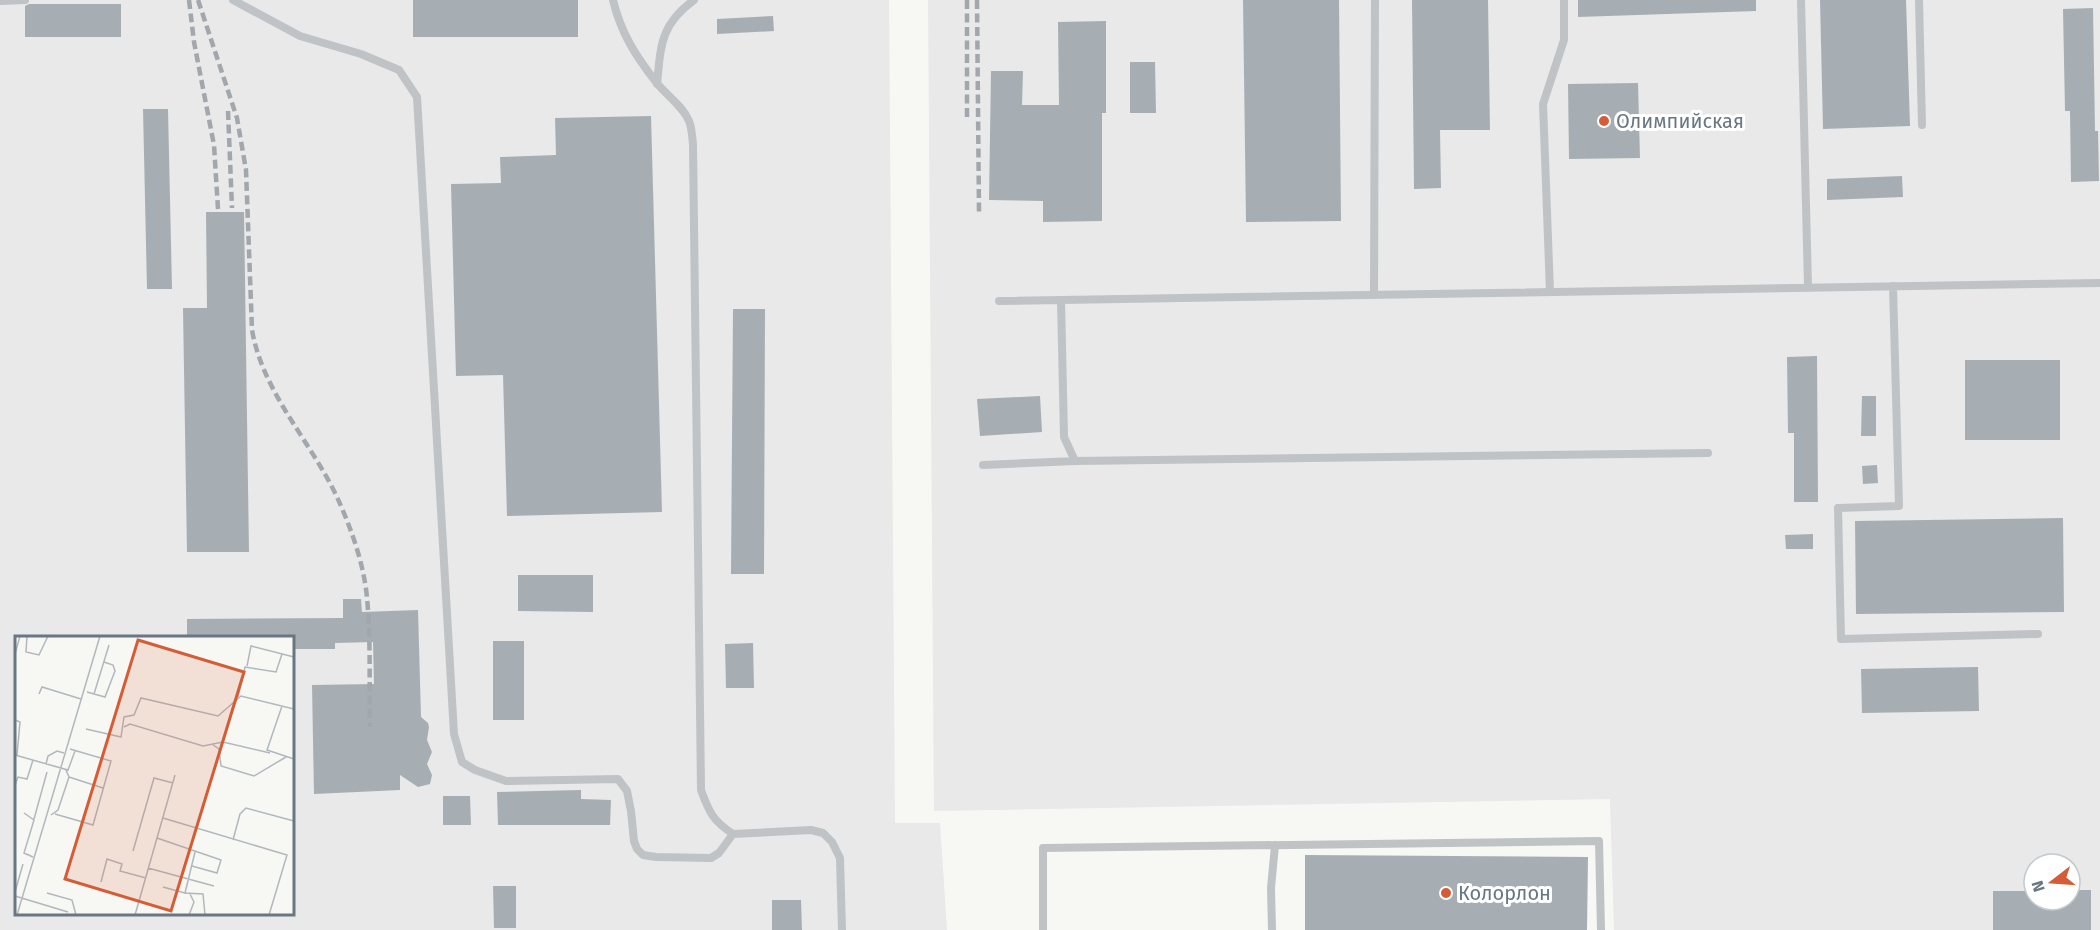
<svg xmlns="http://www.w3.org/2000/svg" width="2100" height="930" font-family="'Fira Sans',sans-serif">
	<rect width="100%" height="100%" fill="#f7f7f4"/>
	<path fill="#e8e9e8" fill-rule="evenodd" d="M 0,0 L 889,0 L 895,823 L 940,823 L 947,930 L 0,930 ZM 16,638 L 292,638 L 292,914 L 16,914 Z
		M 928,0 L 2100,0 L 2100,930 L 1614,930 L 1610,799 L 934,811 ZM 2034,864 L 2070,864 L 2070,900 L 2034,900 Z"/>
	<path fill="#a7aeb3" d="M 413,0 L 578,0 L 578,37 L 413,37 Z
		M 1243,0 L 1339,0 L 1341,221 L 1246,222 Z
		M 1412,0 L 1488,0 L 1490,130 L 1440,130 L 1441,188 L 1414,189 Z
		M 1578,0 L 1756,0 L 1756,11 L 1578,17 Z
		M 1820,0 L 1906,0 L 1910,126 L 1823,129 Z
		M 29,4 L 121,4 L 121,37 L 25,37 L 25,6 Z
		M 2093,8 L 2095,131 L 2098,131 L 2099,181 L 2071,182 L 2070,111 L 2065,111 L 2063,9 Z
		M 773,16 L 774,31 L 717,34 L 717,19 Z
		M 1106,21 L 1106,113 L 1102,113 L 1102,221 L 1043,222 L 1043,201 L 989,200 L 991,71 L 1023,71 L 1022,105 L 1059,105 L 1058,22 Z
		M 1130,62 L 1155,62 L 1156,113 L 1130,113 Z
		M 1638,83 L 1640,158 L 1569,159 L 1568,84 Z
		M 143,109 L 168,109 L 172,289 L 147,289 Z
		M 651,116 L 662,512 L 507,516 L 503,375 L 456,376 L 451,184 L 501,183 L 500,157 L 556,155 L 555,118 Z
		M 1902,176 L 1903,197 L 1827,200 L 1827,179 Z
		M 206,212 L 244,212 L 249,552 L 187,552 L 183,308 L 207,308 Z
		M 733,309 L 765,309 L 764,574 L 731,574 Z
		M 1817,356 L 1818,502 L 1794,502 L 1794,433 L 1788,433 L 1787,357 Z
		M 1965,360 L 2060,360 L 2060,440 L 1965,440 Z
		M 1040,396 L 1042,432 L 980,436 L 977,399 Z
		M 1862,396 L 1876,396 L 1876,436 L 1861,436 Z
		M 1877,465 L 1878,483 L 1863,484 L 1862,466 Z
		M 2063,518 L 2064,612 L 1856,614 L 1855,521 Z
		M 1813,534 L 1813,549 L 1786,549 L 1785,535 Z
		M 518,575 L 593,575 L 593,612 L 518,611 Z
		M 343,599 L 361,599 L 362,612 L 418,610 L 421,717 L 428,723 L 429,727 L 427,740 L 432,752 L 427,764 L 432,775 L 430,784 L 418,787 L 400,775 L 400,790 L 314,794 L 312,685 L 374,684 L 373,642 L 335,643 L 335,649 L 292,649 L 292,638 L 187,638 L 187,619 L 343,618 Z
		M 493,641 L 524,641 L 524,720 L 493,720 Z
		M 753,643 L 754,688 L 726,688 L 725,644 Z
		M 1978,667 L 1979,711 L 1862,713 L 1861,669 Z
		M 581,790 L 581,799 L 611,800 L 610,825 L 498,825 L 497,792 Z
		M 443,796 L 470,796 L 471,825 L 443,825 Z
		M 1305,855 L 1588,857 L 1587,930 L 1305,930 Z
		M 493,886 L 516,886 L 516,928 L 494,928 Z
		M 2070,890 L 2091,890 L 2091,930 L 1993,930 L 1993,891 L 2034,891 L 2034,900 L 2070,900 Z
		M 772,900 L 801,900 L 802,930 L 772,930 Z"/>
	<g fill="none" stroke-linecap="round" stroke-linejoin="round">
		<path stroke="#bfc3c6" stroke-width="8" d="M 233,0 L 300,36 L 361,54 L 399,70 L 417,97 L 454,734 L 462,762 L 475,770 L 506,781 L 618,779 L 627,791 L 631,811 L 634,841 L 637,849 L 643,855 L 656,857 L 711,858 L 719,853 L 733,834 L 811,830 L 823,833 L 832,842 L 840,858 L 842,930
			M 613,0 C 621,33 635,55 656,82 C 666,95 683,106 689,121 C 692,128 692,137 693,144 L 701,790 C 709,812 713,821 733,834
			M 1801,0 L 1808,287
			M 1919,0 L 1922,125
			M 0,1 L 25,0
			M 657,84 C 661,45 660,25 694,0
			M 1893,286 L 1899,506 L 1838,508 L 1841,639 L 2038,634
			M 1550,292 L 1543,104 L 1564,40 L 1564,0
			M 1374,295 L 1375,0
			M 1061,300 L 1064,437 L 1075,461 L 1708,453
			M 999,301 L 2100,283
			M 983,465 L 1075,461
			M 1043,930 L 1043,848 L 1599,841 L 1601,930
			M 1272,930 L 1271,888 L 1275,845"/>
		<path stroke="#a1a7ac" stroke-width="4.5" stroke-dasharray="9 4.5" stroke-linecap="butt" d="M 189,0 L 194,42 L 214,145 L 218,209
			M 198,0 L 237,118 L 246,170 L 252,330 C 263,393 310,440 337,497 C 351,528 364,564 367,598 C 371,640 369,684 370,727
			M 967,0 L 967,117
			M 977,0 L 979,212
			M 228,111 L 232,208"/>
	</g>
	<g fill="#d45d37" stroke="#fff" stroke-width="2">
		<circle cx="1604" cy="121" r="6"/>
		<circle cx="1446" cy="893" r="6"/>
	</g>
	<g text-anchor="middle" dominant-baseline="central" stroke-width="6" stroke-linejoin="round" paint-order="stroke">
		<g font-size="20" fill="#697783" stroke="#fff" text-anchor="start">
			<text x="1616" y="121">Олимпийская</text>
			<text x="1458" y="893">Колорлон</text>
		</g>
	</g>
	<g transform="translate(15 636)">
		<rect width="279" height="279" fill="#f7f7f4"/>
		<path fill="none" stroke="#b1b8bd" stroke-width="1.5" d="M 12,0 L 11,16 L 24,19 L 33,0M 0,18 L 5,0M 232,30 L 236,10 L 279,21M 72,56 L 90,61 L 100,35 L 98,29 L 89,26M 24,58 L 27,51 L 66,63M 79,58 L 94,9M 223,61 L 230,31 L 261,36 L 267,18M 267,70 L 252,114 L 279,123M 0,84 L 5,86 L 2,119M 109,91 L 115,88 L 188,110 L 208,106 L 255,117M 71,93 L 106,101 L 109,81 L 119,79 L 126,62 L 203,80 L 226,60 L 279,73M 198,109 L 204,113 L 206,130 L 239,140 L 271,121M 0,119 L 53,134 L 60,115M 31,128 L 33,120 L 42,115 L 49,117M 54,141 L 88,152M 0,149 L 3,141 L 12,143 L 18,124M 9,177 L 19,184 L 9,217 L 18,221M 40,178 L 78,189 L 96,125 L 55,113M 36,179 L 43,174 L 54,141 L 51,134M 148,182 L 272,219 L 254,279M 19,183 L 32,136M 142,202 L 206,224 L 202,237 L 177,230M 218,204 L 225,178 L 231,172 L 279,185M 118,215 L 139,142 L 158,147M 133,232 L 199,250M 86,246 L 92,223 L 107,228 L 105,235 L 131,242M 148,251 L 170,257 L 180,216M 0,256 L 8,228M 32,257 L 57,264 L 61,279M 170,257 L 188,258 L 190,279M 0,260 L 53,276M 2,279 L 85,0M 120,279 L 160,139M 174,279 L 179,266 L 175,258"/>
		<path fill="#d45d37" fill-opacity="0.15" stroke="#d45d37" stroke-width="3" d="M 123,4 L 229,36 L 156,275 L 50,243 Z"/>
		<rect width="279" height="279" fill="none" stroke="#697783" stroke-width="3"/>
	</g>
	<g transform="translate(2052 882) rotate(253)"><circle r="28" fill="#ffffff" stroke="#c3c9cd" stroke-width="1.5"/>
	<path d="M0-4.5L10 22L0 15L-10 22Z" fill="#d45d37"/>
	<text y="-9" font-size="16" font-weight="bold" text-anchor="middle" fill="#697783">N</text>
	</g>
</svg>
